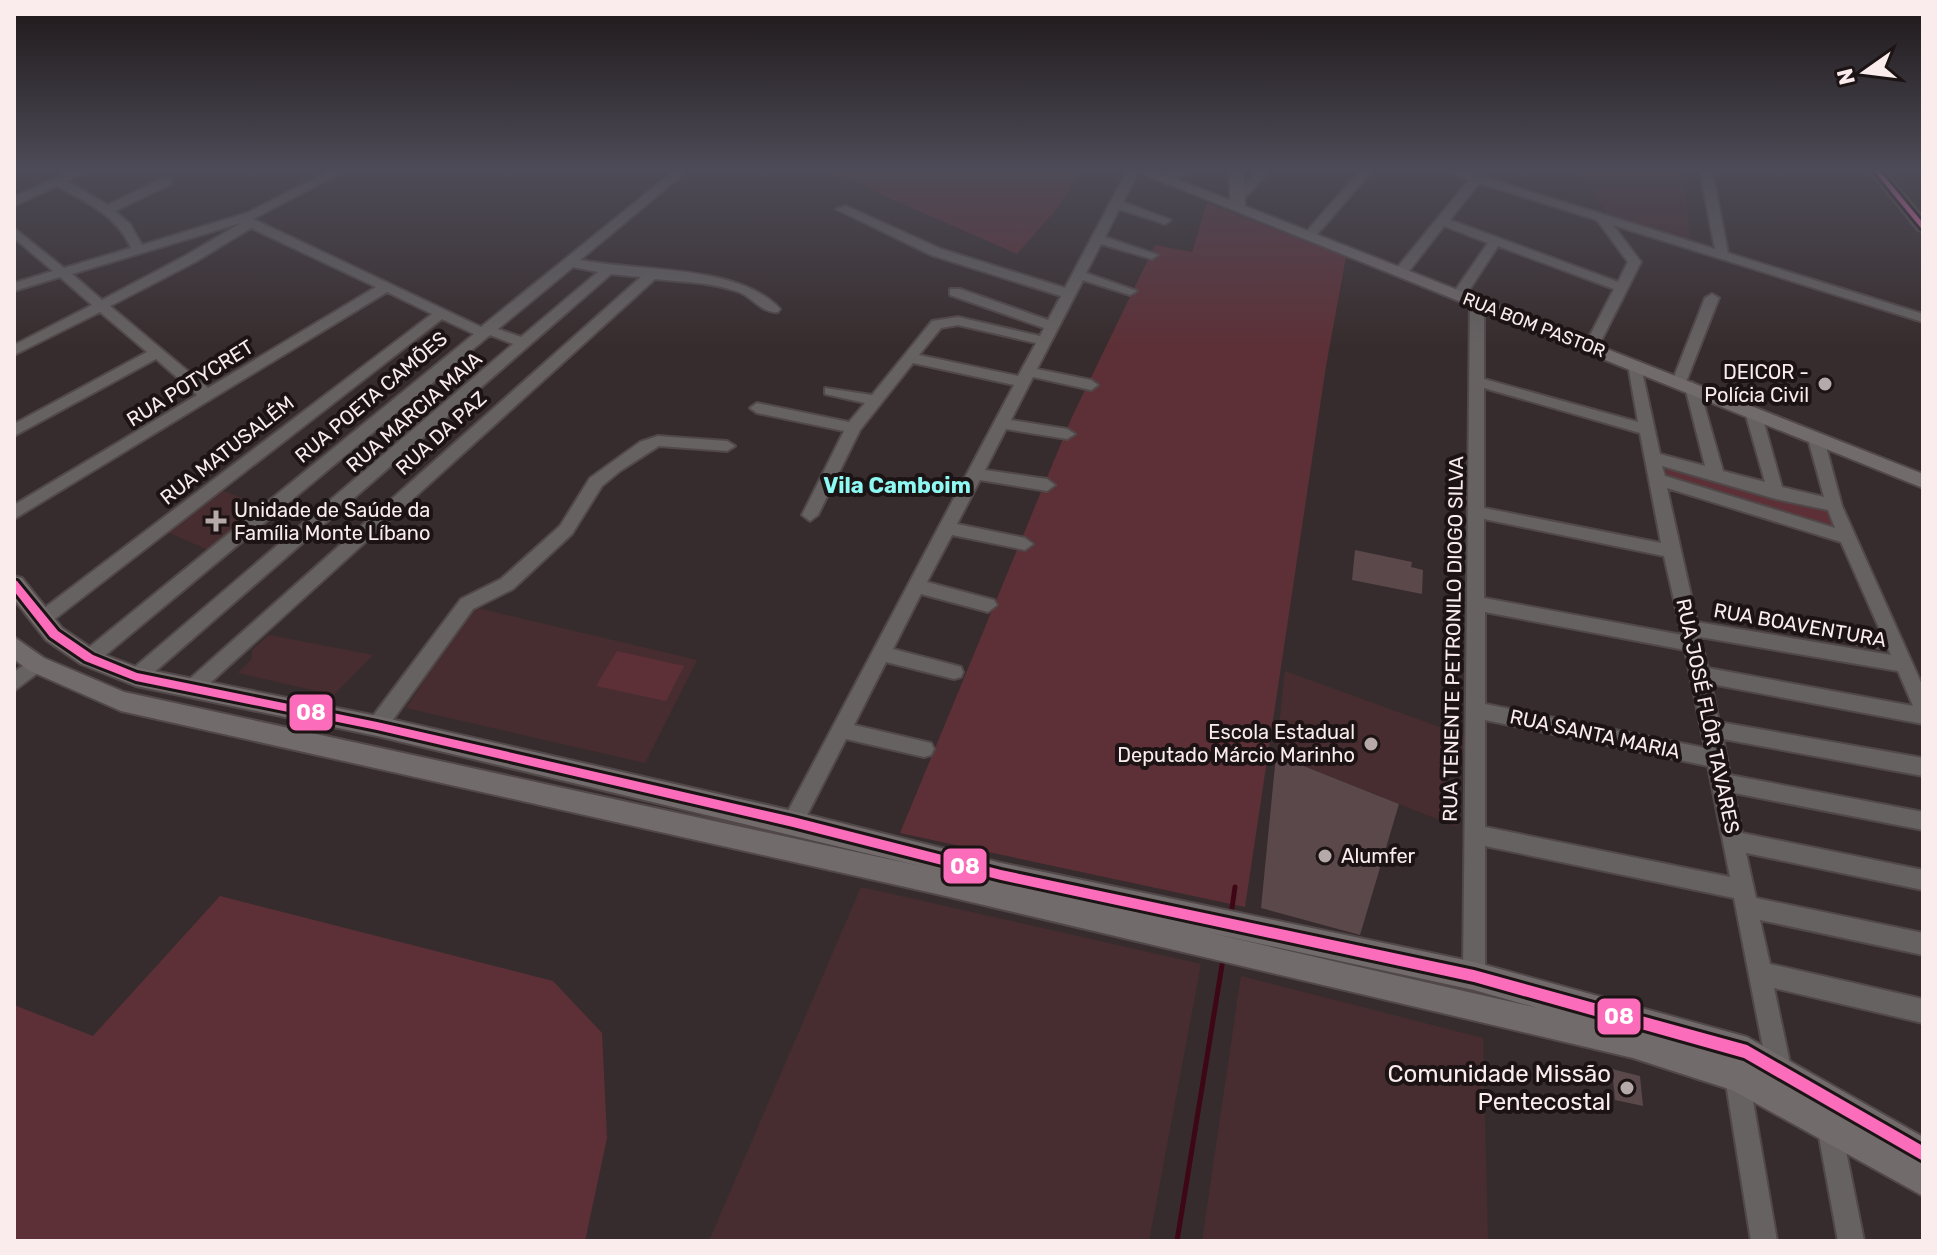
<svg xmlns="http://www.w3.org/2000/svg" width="1937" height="1255" font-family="Rubik,sans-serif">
	<rect width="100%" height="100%" fill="#372c2d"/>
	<path fill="#472d30" d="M 1579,171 L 1684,171 L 1690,239 L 1610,217 Z
		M 221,490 L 267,508 L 213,552 L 167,532 Z
		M 473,607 L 697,660 L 645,763 L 406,708 Z
		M 269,635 L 373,655 L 334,695 L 238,673 L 252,659 L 252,650 Z
		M 1285,671 L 1464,736 L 1464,753 L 1449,759 L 1448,795 L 1457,806 L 1457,827 L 1276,755 Z
		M 861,887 L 1201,964 L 1149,1241 L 709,1241 Z
		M 1241,976 L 1483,1038 L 1488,1241 L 1202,1241 Z"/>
	<path fill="#5d3037" d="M 828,171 L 1079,171 L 1060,205 L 1017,254 Z
		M 1207,203 L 1346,257 L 1326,366 L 1245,907 L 900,833 L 1072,417 L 1155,245 L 1192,252 Z
		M 1665,464 L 1833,511 L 1840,528 L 1667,480 Z
		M 617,651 L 684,666 L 666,701 L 596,686 Z
		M 220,896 L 553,981 L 602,1033 L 607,1138 L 585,1241 L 14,1241 L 14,1005 L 93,1036 Z"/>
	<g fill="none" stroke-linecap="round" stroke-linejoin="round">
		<path stroke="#3e0716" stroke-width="5" d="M 1231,915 L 1235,887
			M 1177,1241 L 1223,959"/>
	</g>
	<path fill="#5a484a" d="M 1355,550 L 1412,562 L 1411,567 L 1423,570 L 1422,594 L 1352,580 Z
		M 1841,626 L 1878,632 L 1886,651 L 1849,645 Z
		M 1276,755 L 1399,804 L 1360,935 L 1261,908 Z
		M 1612,1069 L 1640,1076 L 1643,1106 L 1615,1100 Z"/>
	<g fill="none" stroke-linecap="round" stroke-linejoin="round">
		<defs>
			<path id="minor" d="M 70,171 L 85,171 L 67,181 L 108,205 L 163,178 L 171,178 L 171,184 L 115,211 L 130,224 L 142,245 L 247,213 L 330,171 L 344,171 L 253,219 L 481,327 L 674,171 L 687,171 L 580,260 C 639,272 738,264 780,309 L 778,312 C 763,314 752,297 739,292 C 712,282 683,282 655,279 L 198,694 L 184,694 L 182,689 L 184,684 L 641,277 L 611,274 L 143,682 L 129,682 L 127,677 L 129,672 L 513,344 L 490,335 L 96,663 L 82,663 L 80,658 L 82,653 L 474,334 L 442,319 L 47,625 L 35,625 L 32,620 L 35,615 L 432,314 L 387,292 L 14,519 L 14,505 L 197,395 L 156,359 L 14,436 L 14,424 L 147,352 L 100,312 L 14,355 L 14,345 L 92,305 L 60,277 L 14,291 L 14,283 L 53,271 L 14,238 L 14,228 L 64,268 L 131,248 C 118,216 86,202 57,186 L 14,206 L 14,197 ZM 241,223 L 185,256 L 102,300 L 72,274 ZM 251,228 L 376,287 L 208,388 L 110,306 L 195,262 ZM 573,267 L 598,272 L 521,337 L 498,329 Z
				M 1127,171 L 1139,171 L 1123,202 L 1171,220 L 1165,224 L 1119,209 L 1105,237 L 1158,255 L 1152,259 L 1101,244 L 1086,273 L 1137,291 L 1130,295 L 1083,280 L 1037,369 L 1091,380 L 1098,385 L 1091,390 L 1033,377 L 1011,420 L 1067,429 L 1075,434 L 1067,439 L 1006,429 L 985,470 L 1047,479 L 1055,485 L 1047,491 L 980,480 L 957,524 L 1025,538 L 1033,544 L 1025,550 L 952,535 L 927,582 L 994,600 L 997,605 L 988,612 L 921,594 L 893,649 L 954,665 L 961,667 L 963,672 L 961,677 L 954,679 L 886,662 L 854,725 L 931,743 L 934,749 L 931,755 L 924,757 L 846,739 L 800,829 L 793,831 L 786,829 L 783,822 L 786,815 L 1014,385 L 913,363 L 860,430 L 818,515 L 810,521 L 802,515 L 844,431 L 757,413 L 750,408 L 757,403 L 849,422 L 865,403 L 825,394 L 825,388 L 872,395 L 932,321 L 958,317 L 1040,336 L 1044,328 L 950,295 L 950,289 L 960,289 L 1048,320 L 1061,296 L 931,255 L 836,209 L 846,206 L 941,249 L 1065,288 ZM 958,325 L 1036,343 L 1018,376 L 919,355 L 941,328 Z
				M 1173,171 L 1186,171 L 1173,184 L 1165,184 L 1163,181 Z
				M 1258,171 L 1270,171 L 1242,201 L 1234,201 L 1234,195 Z
				M 1360,171 L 1372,171 L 1313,239 L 1305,239 L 1305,233 Z
				M 1446,171 L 1463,171 L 1715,249 L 1700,171 L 1712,171 L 1728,253 L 1923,314 L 1923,322 L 1613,225 L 1641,262 L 1598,347 L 1596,350 L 1586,350 L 1584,347 L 1614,289 L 1498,246 L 1464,298 L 1454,298 L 1452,295 L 1488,243 L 1444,226 L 1406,275 L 1396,275 L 1396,269 L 1469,180 ZM 1479,183 L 1597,220 L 1628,262 L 1618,282 L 1450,220 Z
				M 1712,294 L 1719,298 L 1686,382 L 1684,385 L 1674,385 L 1672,382 L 1705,298 Z
				M 1477,298 L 1484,302 L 1484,379 L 1638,422 L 1628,365 L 1635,361 L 1640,362 L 1660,454 L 1705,466 L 1685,387 L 1692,382 L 1699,387 L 1723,471 L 1765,482 L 1745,412 L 1753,407 L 1761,412 L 1782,487 L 1824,497 L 1808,439 L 1816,434 L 1824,439 L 1842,506 L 1923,687 L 1923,724 L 1711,684 L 1719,722 L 1923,758 L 1923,776 L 1723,739 L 1730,775 L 1923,812 L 1923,830 L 1734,793 L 1742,833 L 1923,870 L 1923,890 L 1746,853 L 1756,898 L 1923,933 L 1923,955 L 1760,920 L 1770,964 L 1923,999 L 1923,1023 L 1774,988 L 1791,1068 L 1787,1076 L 1779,1080 L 1771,1076 L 1767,1068 L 1734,898 L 1485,846 L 1485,976 L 1482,984 L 1474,987 L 1466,984 L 1463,976 L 1470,302 ZM 1484,388 L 1640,433 L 1661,543 L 1484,508 ZM 1662,466 L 1776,499 L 1828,510 L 1835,528 L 1665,476 ZM 1667,488 L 1841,542 L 1891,655 L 1697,622 ZM 1484,519 L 1664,556 L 1682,635 L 1484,598 ZM 1485,612 L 1685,650 L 1705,748 L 1485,704 ZM 1700,637 L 1898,671 L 1913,706 L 1708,668 ZM 1485,720 L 1708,766 L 1730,877 L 1485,827 Z
				M 658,436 L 727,441 L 735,446 L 727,451 L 659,446 L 620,471 L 602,486 L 572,534 L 513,589 L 473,609 L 384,732 L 377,734 L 370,732 L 367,726 L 370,720 L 461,599 L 501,579 L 560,526 L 590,478 L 640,442 Z
				M 36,657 L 43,659 L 45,664 L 43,669 L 14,691 L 14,672 Z
				M 1737,1065 L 1746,1068 L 1749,1077 L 1777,1241 L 1751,1241 L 1725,1077 L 1728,1068 Z
				M 1829,1114 L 1838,1117 L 1841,1126 L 1864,1241 L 1838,1241 L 1817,1126 L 1820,1117 Z"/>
			<path id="major" d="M 1136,171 L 1155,171 L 1230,200 L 1230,171 L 1244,171 L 1245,206 L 1923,474 L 1923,488 Z
				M 1870,171 L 1884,171 L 1923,217 L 1923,232 L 1918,230 Z
				M 14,576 L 22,578 L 62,628 L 97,652 L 139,668 L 377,716 L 793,811 L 1001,863 L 1474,962 L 1747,1037 L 1923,1137 L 1923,1196 L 1732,1090 L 1633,1058 L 937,894 L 121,711 L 28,670 L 14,659 L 14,637 L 44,658 L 124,692 L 920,866 L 377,736 L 136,686 L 81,664 L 46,640 L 14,599 ZM 1206,932 L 1474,990 L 1538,1008 Z"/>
		</defs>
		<use href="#minor" stroke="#514849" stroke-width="4"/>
		<use href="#major" stroke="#514849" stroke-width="4"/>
		<use href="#minor" fill="#666262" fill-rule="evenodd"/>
		<use href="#major" fill="#726b6c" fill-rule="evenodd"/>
		<defs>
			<path id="bus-1" d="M 1874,171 L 1880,171 L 1923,223 L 1923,229 L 1921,228 Z
				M 14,580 L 17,581 L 58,631 L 93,655 L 137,673 L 377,722 L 793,817 L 1001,870 L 1474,970 L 1747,1045 L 1923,1146 L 1923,1161 L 1744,1058 L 1474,982 L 1001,880 L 793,827 L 377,730 L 136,681 L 85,661 L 50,637 L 14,591 Z"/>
		</defs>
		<use href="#bus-1" stroke="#1c1314" stroke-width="6"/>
		<use href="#bus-1" fill="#fb6dba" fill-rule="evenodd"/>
	</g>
	<linearGradient id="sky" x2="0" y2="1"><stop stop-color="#1e1819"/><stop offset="0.49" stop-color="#4d4b57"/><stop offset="1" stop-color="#4d4b57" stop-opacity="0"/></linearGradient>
	<rect width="1937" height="346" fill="url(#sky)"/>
	<g fill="#b6a9aa" stroke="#1c1314" stroke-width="3">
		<circle cx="1825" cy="384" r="8"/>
		<path d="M212 509h8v8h8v8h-8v8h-8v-8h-8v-8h8z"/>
		<circle cx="1371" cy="744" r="8"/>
		<circle cx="1325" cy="856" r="8"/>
		<circle cx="1627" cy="1088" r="8"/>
	</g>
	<g text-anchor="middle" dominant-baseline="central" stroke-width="8" stroke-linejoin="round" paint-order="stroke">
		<g font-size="18" fill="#faeced" stroke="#1c1314">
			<text transform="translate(1534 325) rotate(21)">RUA BOM PASTOR</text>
		</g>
		<g font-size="20" fill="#faeced" stroke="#1c1314" text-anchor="end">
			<text x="1809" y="372">DEICOR -<tspan x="1809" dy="23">Polícia Civil</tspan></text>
			<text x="234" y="510" text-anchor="start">Unidade de Saúde da<tspan x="234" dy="23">Família Monte Líbano</tspan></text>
			<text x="1355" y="732">Escola Estadual<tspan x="1355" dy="23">Deputado Márcio Marinho</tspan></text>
			<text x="1341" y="856" text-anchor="start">Alumfer</text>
		</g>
		<g font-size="20" fill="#faeced" stroke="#1c1314">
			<text transform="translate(190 383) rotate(-32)">RUA POTYCRET</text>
			<text transform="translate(371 397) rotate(-40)">RUA POETA CAMÕES</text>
			<text transform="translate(414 412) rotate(-41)">RUA MARCIA MAIA</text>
			<text transform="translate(441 433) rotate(-42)">RUA DA PAZ</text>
			<text transform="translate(227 450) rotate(-38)">RUA MATUSALÉM</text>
			<text transform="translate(1800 625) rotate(10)">RUA BOAVENTURA</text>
			<text transform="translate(1453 639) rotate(-89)">RUA TENENTE PETRONILO DIOGO SILVA</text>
			<text transform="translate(1708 716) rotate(78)">RUA JOSÉ FLÔR TAVARES</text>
			<text transform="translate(1595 734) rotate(12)">RUA SANTA MARIA</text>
		</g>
		<g font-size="22" font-weight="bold" fill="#8ef9f3" stroke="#1c1314">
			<text x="897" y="485">Vila Camboim</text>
		</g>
		<g font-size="24" fill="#faeced" stroke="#1c1314" text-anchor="end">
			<text x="1611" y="1074">Comunidade Missão<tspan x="1611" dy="28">Pentecostal</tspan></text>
		</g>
	</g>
	<g stroke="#1c1314" stroke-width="3">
		<rect x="288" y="693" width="46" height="39" rx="8" fill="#fb6dba"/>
		<rect x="942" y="847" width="46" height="38" rx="8" fill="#fb6dba"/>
		<rect x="1596" y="997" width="46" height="39" rx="8" fill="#fb6dba"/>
	</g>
	<g font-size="22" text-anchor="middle" font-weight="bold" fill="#fff">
		<text x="311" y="720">08</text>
		<text x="965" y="874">08</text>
		<text x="1619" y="1024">08</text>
	</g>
	<rect width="1937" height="1255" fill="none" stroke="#faeced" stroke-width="32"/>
	<g transform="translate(1865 72) rotate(256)" stroke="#1c1314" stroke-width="6" paint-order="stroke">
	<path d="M0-6L14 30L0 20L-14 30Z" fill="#faeced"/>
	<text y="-12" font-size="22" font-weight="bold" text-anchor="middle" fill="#faeced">N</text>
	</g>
</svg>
